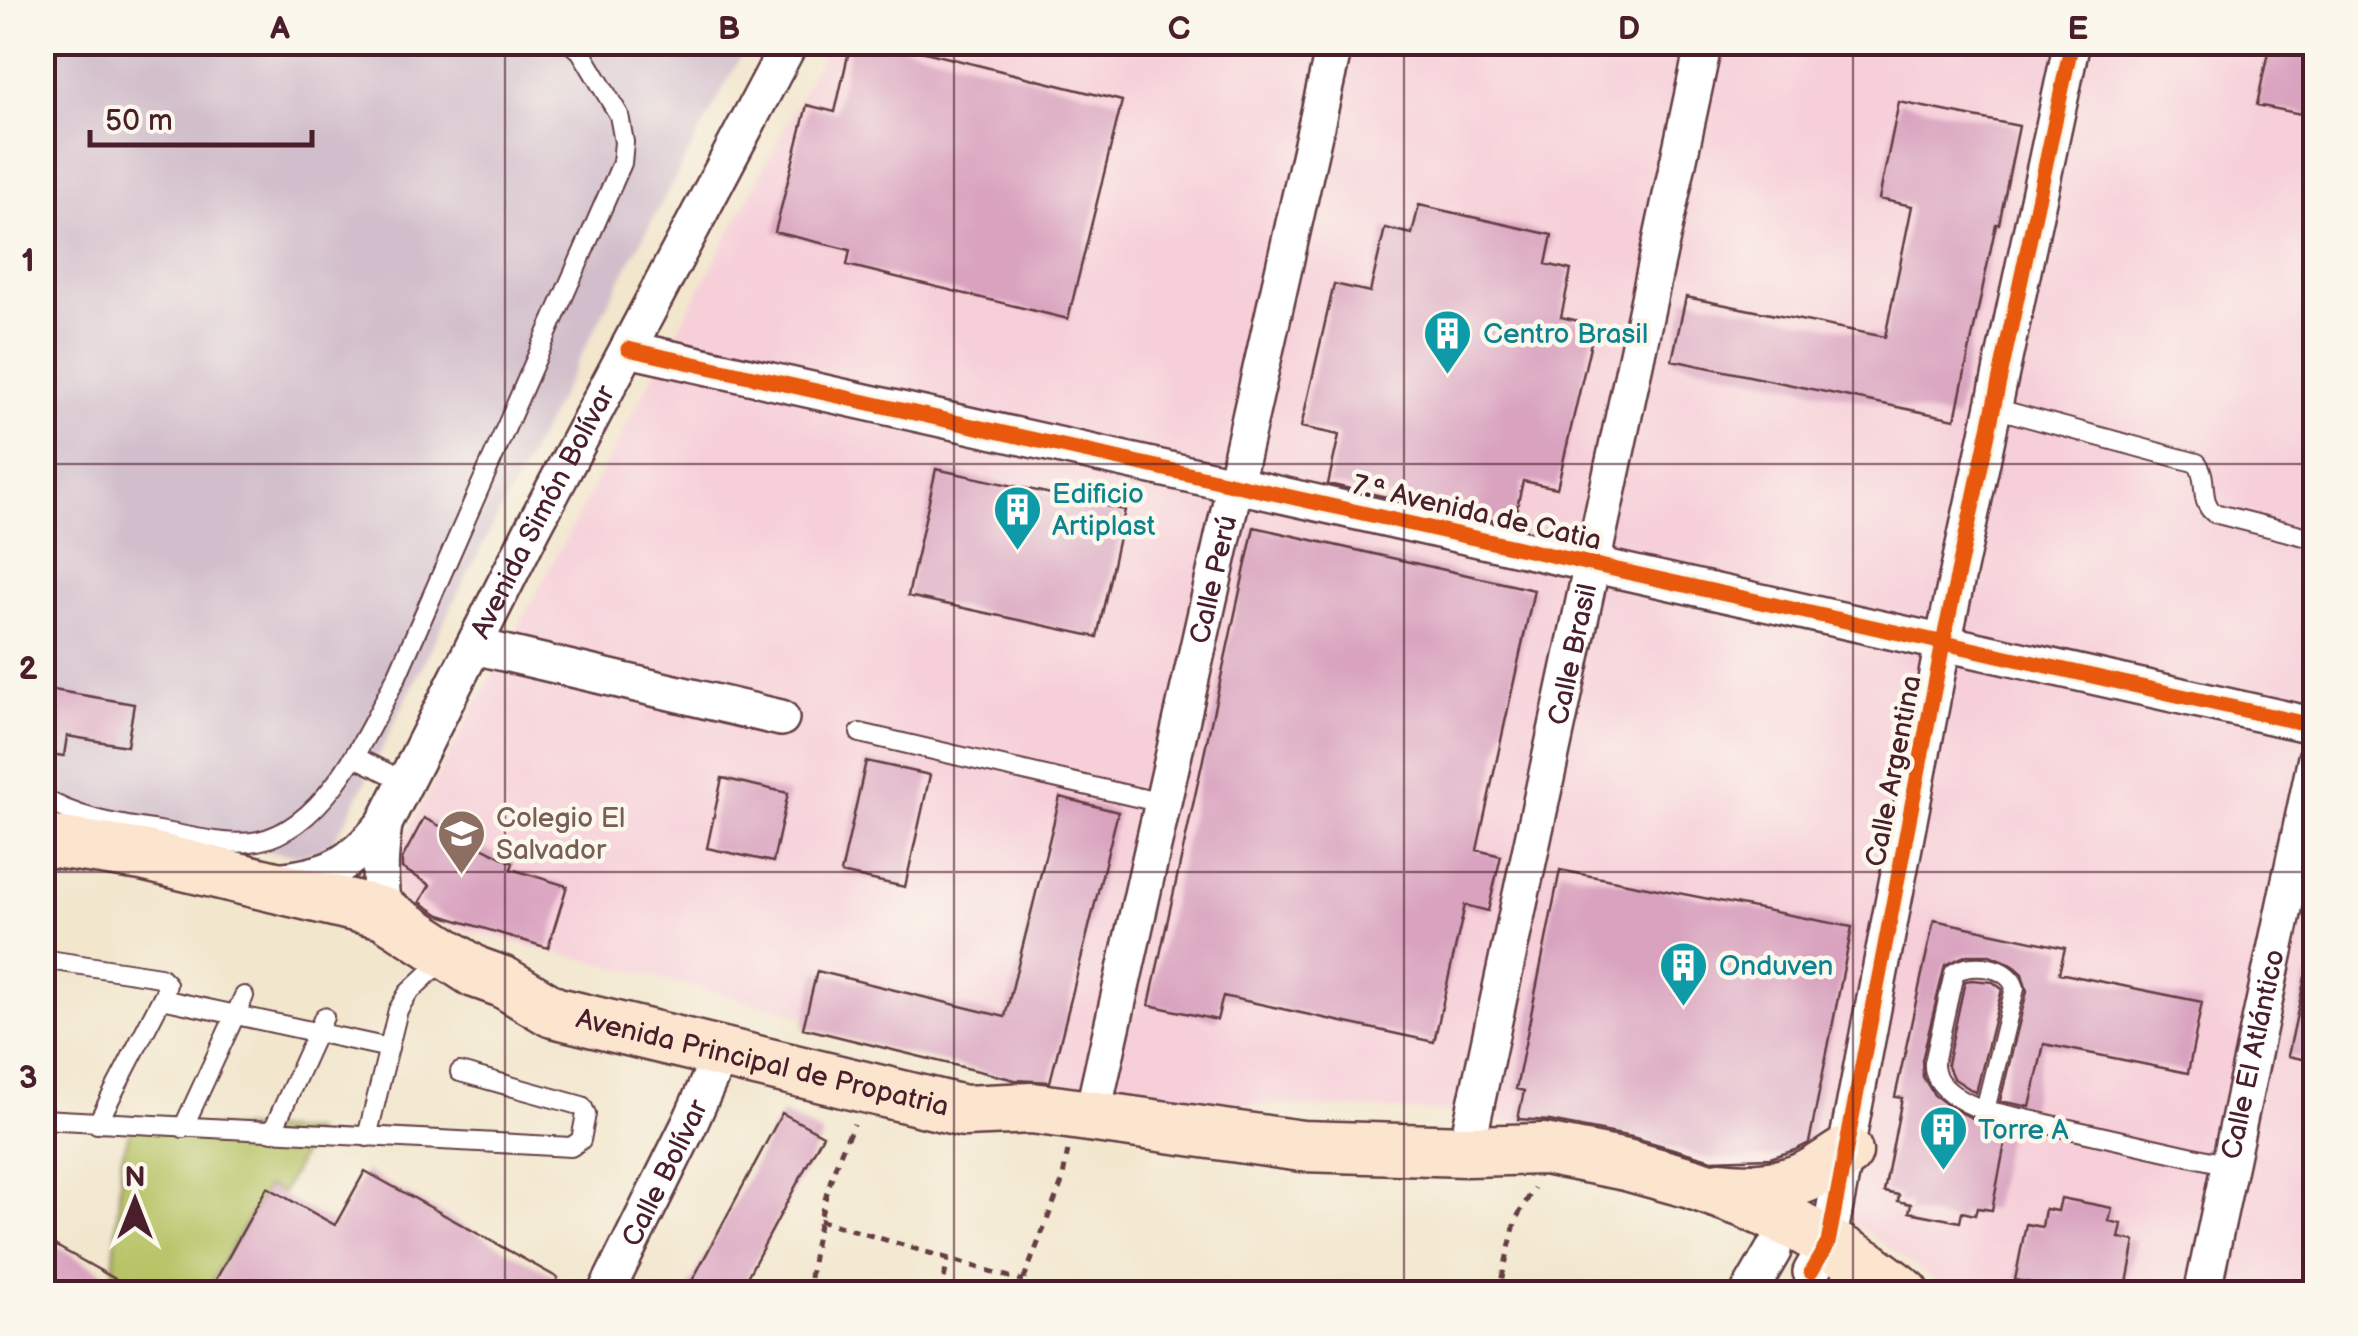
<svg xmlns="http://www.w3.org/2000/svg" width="2358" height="1336" font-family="'Balsamiq Sans',sans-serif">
	<rect width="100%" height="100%" fill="#fbf7ec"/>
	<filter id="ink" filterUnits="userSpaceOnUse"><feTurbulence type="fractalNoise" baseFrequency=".01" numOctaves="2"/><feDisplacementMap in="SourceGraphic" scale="20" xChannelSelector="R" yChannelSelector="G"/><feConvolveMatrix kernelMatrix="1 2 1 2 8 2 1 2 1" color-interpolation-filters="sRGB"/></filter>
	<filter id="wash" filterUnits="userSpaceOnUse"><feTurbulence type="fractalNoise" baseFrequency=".0048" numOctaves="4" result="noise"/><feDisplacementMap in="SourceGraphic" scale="40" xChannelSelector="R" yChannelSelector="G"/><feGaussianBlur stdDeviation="2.25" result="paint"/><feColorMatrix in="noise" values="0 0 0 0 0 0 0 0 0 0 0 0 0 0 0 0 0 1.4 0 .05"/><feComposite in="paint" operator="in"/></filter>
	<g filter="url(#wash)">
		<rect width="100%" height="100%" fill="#f2e6cd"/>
		<path fill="#f6cfd9" d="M 828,43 L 2315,43 L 2315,1293 L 1951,1293 L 1871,1234 L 1734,1169 L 1538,1127 L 1441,1112 L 1170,1101 L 1046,1081 L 671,981 L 415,917 L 398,893 L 393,859 L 732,229 Z"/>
		<path fill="#d1bdcb" d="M 43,43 L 748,43 L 618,284 L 465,579 L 347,819 L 332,841 L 323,848 L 312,852 L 297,855 L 271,852 L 207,835 L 112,818 L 43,798 Z"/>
		<path fill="#b6c264" stroke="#807048" stroke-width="2.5" d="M 132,1125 L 314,1131 L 282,1193 L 267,1186 L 205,1293 L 148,1293 L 113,1275 L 122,1156 Z"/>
		<g id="blocks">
			<path fill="#d9a3bf" d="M 851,42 L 885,42 L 1122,101 L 1068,319 L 847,265 L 850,250 L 775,232 L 807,105 L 835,112 Z
				M 2270,42 L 2316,42 L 2316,117 L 2257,105 Z
				M 1899,102 L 2019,126 L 1999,224 L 1996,224 L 1955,419 L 1672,360 L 1686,297 L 1885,337 L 1912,206 L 1879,199 Z
				M 1419,205 L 1552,235 L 1546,264 L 1571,270 L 1561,317 L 1595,325 L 1557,488 L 1523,481 L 1513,525 L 1328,484 L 1339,435 L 1301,427 L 1334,284 L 1370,292 L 1385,228 L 1412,234 Z
				M 936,469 L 1125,510 L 1097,637 L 908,596 Z
				M 1254,527 L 1534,590 L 1477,850 L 1501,856 L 1488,911 L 1465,905 L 1434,1042 L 1223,996 L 1217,1020 L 1149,1005 Z
				M 42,688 L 134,704 L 127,746 L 67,736 L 64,756 L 42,753 Z
				M 866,761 L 930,775 L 905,887 L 841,873 Z
				M 722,778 L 788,793 L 773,862 L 707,848 Z
				M 1060,797 L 1118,812 L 1050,1082 L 1015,1080 L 803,1028 L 817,971 L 1005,1017 Z
				M 424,818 L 513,863 L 511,869 L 567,886 L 548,948 L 440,915 L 420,902 L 430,885 L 402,868 L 402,859 Z
				M 1560,870 L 1852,927 L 1809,1143 L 1795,1150 L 1770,1158 L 1712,1160 L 1632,1137 L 1550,1121 L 1518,1119 L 1524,1091 L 1516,1089 Z
				M 1934,920 L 2065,948 L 2059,973 L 2202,1002 L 2188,1073 L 2044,1044 L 2030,1107 L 2000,1101 L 2027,991 L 2022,974 L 2011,964 L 1990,955 L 1967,955 L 1945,965 L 1922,1060 L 1923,1077 L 1934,1095 L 1953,1109 L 1981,1122 L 2008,1128 L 1992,1210 L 1977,1208 L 1975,1215 L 1962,1212 L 1960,1222 L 1909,1212 L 1911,1204 L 1898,1201 L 1899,1195 L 1884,1192 L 1902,1098 L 1895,1097 Z
				M 2305,977 L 2316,978 L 2316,1062 L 2288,1056 Z
				M 1972,980 L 1993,982 L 2002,989 L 1976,1093 L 1953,1078 L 1947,1064 L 1965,981 Z
				M 782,1113 L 823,1135 L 738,1294 L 685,1294 Z
				M 365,1171 L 558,1278 L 549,1294 L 208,1294 L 267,1187 L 335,1225 Z
				M 2061,1198 L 2112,1208 L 2109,1221 L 2122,1224 L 2119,1238 L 2135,1241 L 2125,1294 L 2053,1294 L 2030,1289 L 2031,1283 L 2015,1280 L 2026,1224 L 2042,1227 L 2045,1209 L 2058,1211 Z
				M 42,1238 L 142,1294 L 42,1294 Z"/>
		</g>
	</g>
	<g filter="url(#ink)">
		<use href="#blocks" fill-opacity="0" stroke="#633d43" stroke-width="2.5"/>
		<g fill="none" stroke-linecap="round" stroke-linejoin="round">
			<defs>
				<path id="lane" d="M 1994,408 L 2197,463 C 2209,479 2198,500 2214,513 L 2316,539
					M 860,733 L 1162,803
					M 355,757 L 406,782
					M 42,797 C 76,819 120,825 159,831 C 190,836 227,847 258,841 C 327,827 368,731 397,676 L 622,163 L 624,142 L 619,115 L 580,50 L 568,42
					M 42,959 L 160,977 L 167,984 L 165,992 L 97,1124
					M 162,999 L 389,1048
					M 1985,1110 L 2015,988 C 2009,966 1971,961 1954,973 L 1934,1063 C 1932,1087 1965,1104 1985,1110 L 2229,1165
					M 42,1119 L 571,1147 L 581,1140 L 586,1114 L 582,1106 L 460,1072
					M 183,1128 L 244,996
					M 272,1132 L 324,1017
					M 367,1137 L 398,1010 L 408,993 L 444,959"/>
				<g id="street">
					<path d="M 628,349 L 2316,726"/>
					<path d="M 474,646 L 781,718"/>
					<path id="s1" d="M 275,881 C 330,876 350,865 384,824 L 533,528 L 790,42"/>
					<path d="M 384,913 C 378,882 380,855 384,824"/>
					<path id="s2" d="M 1092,1116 L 1335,42"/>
					<path id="s3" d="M 1466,1151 L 1704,42"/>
					<path d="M 1811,1272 L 1828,1243 L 1943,643 L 2072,42"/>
					<path id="s4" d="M 605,1294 L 689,1125 L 721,1053"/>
					<path d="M 1748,1294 L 1773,1251"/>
					<path id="s5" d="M 2202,1294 L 2316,758"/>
				</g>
				<g id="secondary">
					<path id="s6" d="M 42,840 L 142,855 L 384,913 L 475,972 L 503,982 L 553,1012 L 964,1111 L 1032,1108 L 1302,1146 L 1466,1151 L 1544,1149 L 1626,1165 L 1691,1183 L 1744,1202 L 1798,1226 L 1866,1265 L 1905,1294"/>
					<path d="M 1720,1187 C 1748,1191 1780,1188 1806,1177 C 1820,1171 1833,1160 1847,1152"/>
				</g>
			</defs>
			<use href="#lane" stroke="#633d43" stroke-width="22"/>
			<use href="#street" stroke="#633d43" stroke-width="40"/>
			<use href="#secondary" stroke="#633d43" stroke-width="55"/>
			<path stroke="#633d43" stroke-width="5" stroke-dasharray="8 8" stroke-linecap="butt" d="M 819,1220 L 1023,1281
				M 808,1294 C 815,1234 826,1178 854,1124
				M 941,1294 L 948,1259
				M 1018,1294 L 1062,1182 L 1068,1150
				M 1498,1294 L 1516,1219 L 1534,1188"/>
			<use href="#lane" stroke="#fff" stroke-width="18"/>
			<use href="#street" stroke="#fff" stroke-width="35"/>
			<use href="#secondary" stroke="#fce5cf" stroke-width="50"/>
			<defs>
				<path id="cycleway" d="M 628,349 L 2316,726
					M 1811,1272 L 1828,1243 L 1943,643 L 2072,42"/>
			</defs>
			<use href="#cycleway" stroke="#fbf7ec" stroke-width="21"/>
			<use href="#cycleway" stroke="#e8590c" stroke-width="15"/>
		</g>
	</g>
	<path fill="none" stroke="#4a1f2b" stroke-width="2.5" stroke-opacity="0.55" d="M 505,42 L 505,1294M 954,42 L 954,1294M 1404,42 L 1404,1294M 1853,42 L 1853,1294M 42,464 L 2316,464M 42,872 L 2316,872"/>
	<defs>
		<symbol id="building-pin" viewBox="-11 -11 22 30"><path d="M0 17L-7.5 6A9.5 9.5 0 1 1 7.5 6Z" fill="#0f9aa8" stroke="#fbf7ec"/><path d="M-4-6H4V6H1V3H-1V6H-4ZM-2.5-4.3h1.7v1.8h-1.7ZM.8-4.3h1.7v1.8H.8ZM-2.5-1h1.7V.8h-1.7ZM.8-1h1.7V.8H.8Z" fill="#fff"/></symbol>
		<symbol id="school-pin" viewBox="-11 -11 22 30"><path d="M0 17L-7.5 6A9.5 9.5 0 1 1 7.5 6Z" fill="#8d6e63" stroke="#fbf7ec"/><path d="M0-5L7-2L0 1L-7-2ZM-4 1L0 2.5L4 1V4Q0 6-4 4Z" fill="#fff"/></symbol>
	</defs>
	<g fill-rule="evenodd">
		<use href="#building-pin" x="1420" y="306" width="55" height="75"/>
		<use href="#building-pin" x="990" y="482" width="55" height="75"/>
		<use href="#school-pin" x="434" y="806" width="55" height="75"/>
		<use href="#building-pin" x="1656" y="938" width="55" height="75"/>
		<use href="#building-pin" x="1916" y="1102" width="55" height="75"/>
	</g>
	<g text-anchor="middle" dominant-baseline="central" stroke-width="9" stroke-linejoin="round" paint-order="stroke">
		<g font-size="28" fill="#0d838f" stroke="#fbf7ec" text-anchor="start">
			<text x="1483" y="334">Centro Brasil</text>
			<text x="1052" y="494">Edificio<tspan x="1052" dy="32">Artiplast</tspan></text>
			<text x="1719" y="966">Onduven</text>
			<text x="1978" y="1130">Torre A</text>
		</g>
		<g font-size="28" fill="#4a1f2b" stroke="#fbf7ec">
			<text stroke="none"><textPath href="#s1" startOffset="478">Avenida Simón Bolívar</textPath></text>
			<text transform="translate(1477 513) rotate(13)">7.ª Avenida de Catia</text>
			<text stroke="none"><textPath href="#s2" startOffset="550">Calle Perú</textPath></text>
			<text stroke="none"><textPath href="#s3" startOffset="508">Calle Brasil</textPath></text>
			<text transform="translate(1894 771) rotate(-79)">Calle Argentina</text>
			<text stroke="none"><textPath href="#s5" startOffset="245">Calle El Atlántico</textPath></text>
			<text stroke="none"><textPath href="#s6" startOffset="762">Avenida Principal de Propatria</textPath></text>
			<text stroke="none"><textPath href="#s4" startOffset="135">Calle Bolívar</textPath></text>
		</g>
		<g font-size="28" fill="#785e54" stroke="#fbf7ec" text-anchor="start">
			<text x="496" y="818">Colegio El<tspan x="496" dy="32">Salvador</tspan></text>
		</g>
	</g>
	<rect width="2358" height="1336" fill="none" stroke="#fbf7ec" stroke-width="110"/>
	<g transform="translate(135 1201)" stroke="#fbf7ec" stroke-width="8" paint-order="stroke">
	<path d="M0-8L18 38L0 25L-18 38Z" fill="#4a1f2b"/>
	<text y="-15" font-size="28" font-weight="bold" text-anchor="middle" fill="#4a1f2b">N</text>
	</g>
	<path d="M90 130v15h222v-15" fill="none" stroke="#4a1f2b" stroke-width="5"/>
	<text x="105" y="130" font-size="30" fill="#4a1f2b" stroke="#fbf7ec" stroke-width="8" paint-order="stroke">50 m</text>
	<rect x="55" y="55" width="2248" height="1226" fill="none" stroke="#4a1f2b" stroke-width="4"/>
	<g font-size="32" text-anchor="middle" font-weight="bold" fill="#4a1f2b">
		<text x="280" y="39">A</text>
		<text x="729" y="39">B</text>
		<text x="1179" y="39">C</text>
		<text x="1629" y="39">D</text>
		<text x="2078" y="39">E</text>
		<text x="28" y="271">1</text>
		<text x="28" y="679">2</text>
		<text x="28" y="1088">3</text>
	</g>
</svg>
